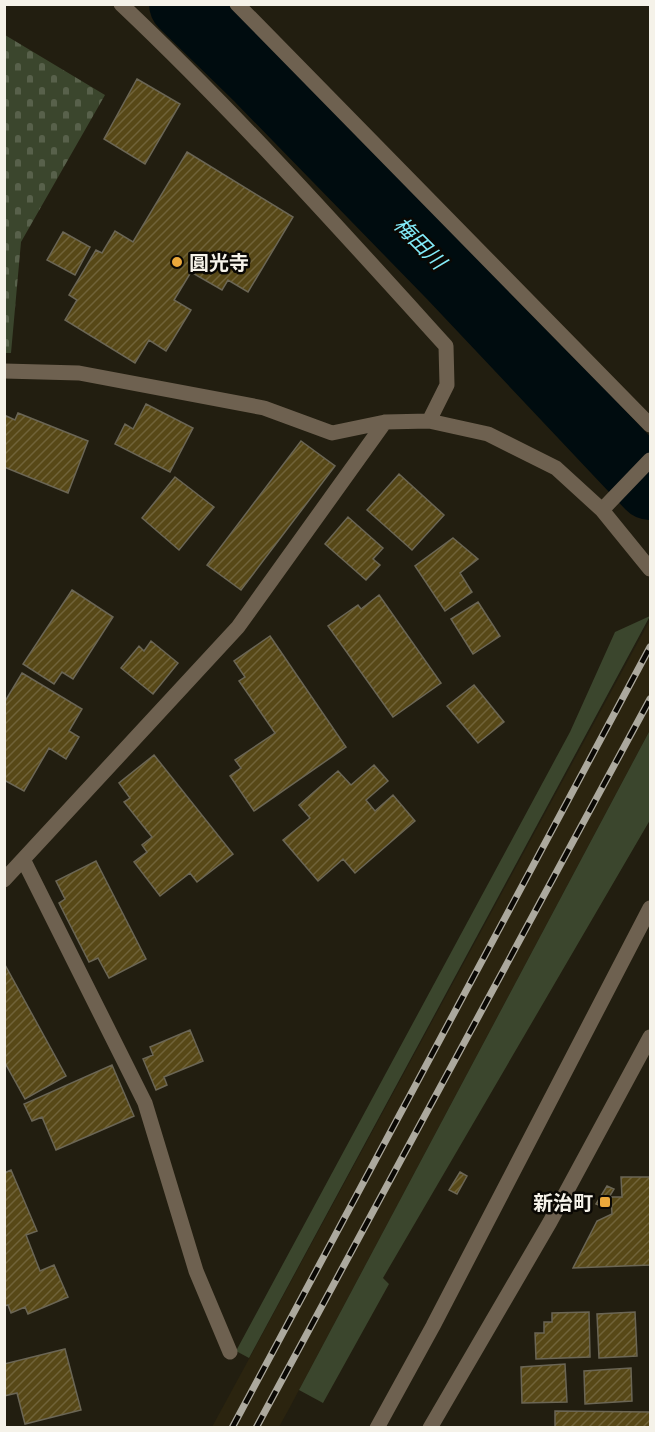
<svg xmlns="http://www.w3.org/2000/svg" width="655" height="1432" font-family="Merriweather,'Noto Sans JP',serif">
	<defs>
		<pattern id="cemetery-stones" width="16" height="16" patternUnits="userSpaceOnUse" patternTransform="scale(1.5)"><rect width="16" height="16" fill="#3b462d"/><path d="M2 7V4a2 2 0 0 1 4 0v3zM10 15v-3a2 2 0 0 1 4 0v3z" fill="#58614b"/></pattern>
		<pattern id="building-hatch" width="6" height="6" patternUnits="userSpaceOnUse" patternTransform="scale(1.5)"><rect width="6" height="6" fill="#574817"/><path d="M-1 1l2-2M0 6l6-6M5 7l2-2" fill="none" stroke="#706339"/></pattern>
	</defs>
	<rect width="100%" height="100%" fill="#221e10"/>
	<path fill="#2b240f" d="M 650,620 L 650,730 L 290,1407 L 279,1427 L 212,1427 Z"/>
	<path fill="#3b462d" d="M 650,616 L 249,1358 L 236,1351 L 570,732 L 615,632 Z
		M 650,730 L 650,820 L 383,1278 L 389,1284 L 323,1403 L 299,1390 Z"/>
	<path fill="url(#cemetery-stones)" d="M 5,35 L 105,95 L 21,242 L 11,353 L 5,353 Z"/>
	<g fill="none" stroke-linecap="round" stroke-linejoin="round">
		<path stroke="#000c0f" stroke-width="68" d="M 183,4 L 259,78 L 452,276 L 650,486"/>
	</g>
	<path fill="url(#building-hatch)" stroke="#6b6655" stroke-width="1.5" d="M 137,79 L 180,104 L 145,164 L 104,139 Z
		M 187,152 L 293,217 L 248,292 L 228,280 L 222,290 L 191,272 L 174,300 L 191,310 L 166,351 L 149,340 L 135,363 L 65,320 L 77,300 L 69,295 L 96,250 L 102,253 L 115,231 L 133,242 Z
		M 63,232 L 90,247 L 75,275 L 47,260 Z
		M 146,404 L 193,428 L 170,472 L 115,444 L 125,424 L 133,429 Z
		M 18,413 L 88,441 L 68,493 L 4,467 L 4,415 L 15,420 Z
		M 301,441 L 335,466 L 241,590 L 207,565 Z
		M 399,474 L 444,515 L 412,550 L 367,510 Z
		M 175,477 L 214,507 L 179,550 L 142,518 Z
		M 348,517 L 383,548 L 373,559 L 380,565 L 366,580 L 325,544 Z
		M 453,538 L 478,559 L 460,573 L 472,592 L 445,611 L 415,566 Z
		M 72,590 L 113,617 L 73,679 L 62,672 L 54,684 L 23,664 Z
		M 379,595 L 441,683 L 393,717 L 328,626 L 358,605 L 361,609 Z
		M 478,602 L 500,636 L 473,654 L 451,619 Z
		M 270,636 L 346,747 L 254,811 L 230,776 L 241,768 L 235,760 L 275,733 L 239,681 L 245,677 L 234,661 Z
		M 151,641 L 178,663 L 153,694 L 121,668 L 139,646 L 144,651 Z
		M 22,673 L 82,709 L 69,731 L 79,737 L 66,759 L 49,748 L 24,791 L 4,780 L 4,703 Z
		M 474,685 L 504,722 L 478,743 L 447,706 Z
		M 154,755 L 233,854 L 197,882 L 190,873 L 160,896 L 134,862 L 147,852 L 142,845 L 152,837 L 124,802 L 130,798 L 119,783 Z
		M 374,765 L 388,781 L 366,800 L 375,811 L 393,795 L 415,821 L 355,873 L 343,859 L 318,881 L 283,840 L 310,818 L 299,805 L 338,771 L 351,785 Z
		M 96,861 L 146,959 L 109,978 L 98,958 L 89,962 L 59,903 L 65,899 L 56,881 Z
		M 4,963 L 66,1076 L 25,1099 L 4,1061 Z
		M 190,1030 L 203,1061 L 164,1077 L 167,1085 L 156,1090 L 143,1059 L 153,1055 L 150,1047 Z
		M 112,1065 L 134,1116 L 56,1150 L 42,1117 L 32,1121 L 24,1104 Z
		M 11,1170 L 37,1231 L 26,1235 L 40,1271 L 54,1265 L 68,1297 L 28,1314 L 25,1307 L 11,1313 L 8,1305 L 4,1306 L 4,1173 Z
		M 460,1172 L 467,1176 L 457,1194 L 449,1190 Z
		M 621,1177 L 650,1177 L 650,1265 L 573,1268 L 597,1221 L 612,1214 L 611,1197 L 622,1197 Z
		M 607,1186 L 614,1189 L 603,1207 L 596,1204 Z
		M 589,1312 L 590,1357 L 536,1359 L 535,1333 L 544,1333 L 544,1322 L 552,1322 L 552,1313 Z
		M 635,1312 L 637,1356 L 599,1358 L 597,1314 Z
		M 65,1349 L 81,1410 L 25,1424 L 17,1393 L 4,1396 L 4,1364 Z
		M 565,1364 L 567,1402 L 522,1403 L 521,1367 Z
		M 631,1368 L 632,1401 L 585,1404 L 584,1371 Z
		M 555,1411 L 650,1412 L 650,1427 L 555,1428 Z"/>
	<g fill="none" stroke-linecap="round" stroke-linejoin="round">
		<path stroke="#6e6150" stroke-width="15" d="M 121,4 C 236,113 340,229 446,346 L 447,385 L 429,421
			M 237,4 L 650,425
			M 4,371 L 79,373 L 264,408 L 332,433 L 385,422 L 429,421 L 488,434 L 556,468 L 602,510 L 650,569
			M 602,510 L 650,460
			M 24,861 L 145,1103 L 196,1271 L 230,1352
			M 4,880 L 238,627 L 385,422
			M 377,1428 L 433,1326 L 650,908
			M 430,1428 L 550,1222 L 650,1037"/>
		<defs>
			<path id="rail" d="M 232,1428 L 650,647
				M 256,1428 L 650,699"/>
		</defs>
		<use href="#rail" stroke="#aca99e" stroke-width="7"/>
		<use href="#rail" stroke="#0a0804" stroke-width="4.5" stroke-dasharray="14" stroke-linecap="butt"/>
	</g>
	<g fill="#eca93b" stroke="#0a0804" stroke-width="2">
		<circle cx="177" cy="262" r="6"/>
		<rect x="599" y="1196" width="12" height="12" rx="3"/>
	</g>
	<g text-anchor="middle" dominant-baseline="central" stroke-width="5" stroke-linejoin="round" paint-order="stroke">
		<g font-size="20" font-weight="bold" fill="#f5f2e9" stroke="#0a0804" text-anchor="start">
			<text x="189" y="262">圓光寺</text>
			<text x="593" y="1202" text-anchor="end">新治町</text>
		</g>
		<g font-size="21" font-style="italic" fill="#83ecfa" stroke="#0a0804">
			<text transform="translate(420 243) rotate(45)">梅田川</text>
		</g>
	</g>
	<rect width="655" height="1432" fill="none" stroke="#f5f2e9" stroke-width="12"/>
</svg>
